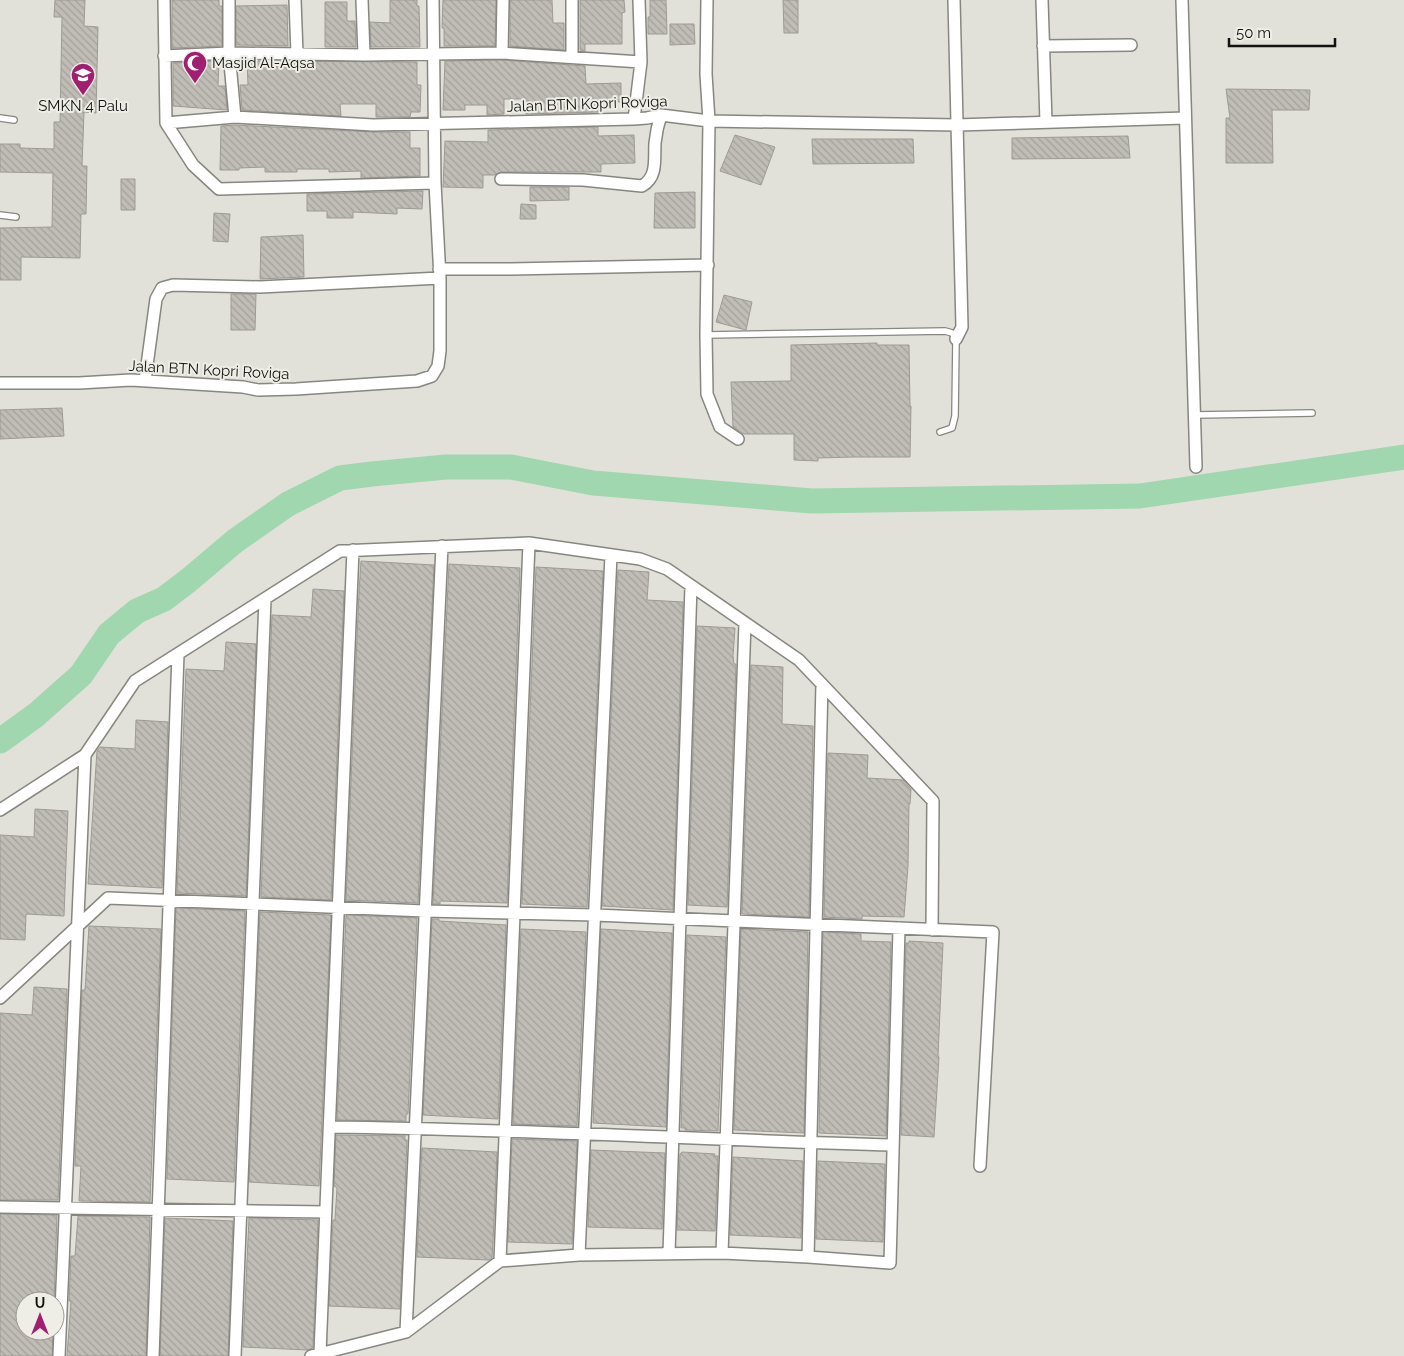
<svg xmlns="http://www.w3.org/2000/svg" width="1404" height="1356" font-family="Raleway,sans-serif">
	<defs>
		<pattern id="building-back-hatch" width="6" height="6" patternUnits="userSpaceOnUse" patternTransform="scale(1.25)"><rect width="6" height="6" fill="#c0bdb7"/><path d="M-1 5l2 2M0 0l6 6M5-1l2 2" fill="none" stroke="#a4a19c"/></pattern>
	</defs>
	<rect width="100%" height="100%" fill="#e1e1da"/>
	<g fill="none" stroke-linecap="round" stroke-linejoin="round">
		<path stroke="#a1d7af" stroke-width="25" d="M 0,741 L 36,715 L 81,675 L 109,634 L 137,611 L 164,599 L 189,580 L 235,541 L 288,504 L 340,478 L 372,474 L 446,467 L 511,467 L 593,483 L 812,501 L 1140,496 L 1404,457"/>
	</g>
	<path fill="url(#building-back-hatch)" stroke="#9e9a95" d="M 55,0 L 85,0 L 84,26 L 98,27 L 96,113 L 84,112 L 82,166 L 87,166 L 86,214 L 81,214 L 80,258 L 21,257 L 21,280 L 0,280 L 0,228 L 52,227 L 53,173 L 0,172 L 0,144 L 20,144 L 20,148 L 54,149 L 54,122 L 60,122 L 62,17 L 54,17 Z
		M 172,0 L 219,0 L 219,6 L 222,6 L 222,46 L 172,48 Z
		M 390,0 L 417,0 L 417,6 L 419,6 L 420,47 L 371,47 L 370,22 L 390,23 Z
		M 443,0 L 496,0 L 495,46 L 444,46 L 444,28 L 442,28 Z
		M 510,0 L 552,0 L 553,23 L 564,23 L 564,50 L 510,46 Z
		M 580,0 L 624,0 L 625,12 L 622,13 L 622,44 L 585,44 L 585,51 L 580,50 Z
		M 650,0 L 666,0 L 667,34 L 648,34 L 648,17 L 650,17 Z
		M 783,0 L 798,0 L 798,33 L 784,33 Z
		M 325,2 L 347,2 L 347,21 L 355,21 L 356,47 L 325,47 Z
		M 287,5 L 288,46 L 236,45 L 236,6 Z
		M 670,24 L 694,24 L 695,44 L 670,45 Z
		M 502,60 L 585,66 L 586,84 L 621,83 L 621,102 L 600,102 L 600,104 L 598,104 L 598,112 L 526,114 L 525,99 L 504,99 L 504,114 L 487,115 L 487,105 L 465,105 L 465,110 L 443,110 L 445,61 Z
		M 219,61 L 218,86 L 225,86 L 227,110 L 173,106 L 173,63 Z
		M 247,61 L 417,62 L 417,85 L 421,85 L 420,112 L 411,112 L 410,117 L 376,117 L 376,104 L 340,104 L 341,116 L 242,110 L 240,85 L 248,85 Z
		M 1226,89 L 1310,90 L 1309,110 L 1272,110 L 1273,163 L 1226,163 L 1226,118 L 1230,118 Z
		M 235,125 L 373,132 L 410,132 L 410,148 L 420,148 L 420,176 L 361,178 L 361,171 L 329,172 L 329,169 L 297,169 L 297,172 L 265,172 L 265,167 L 239,168 L 239,170 L 220,170 L 221,126 Z
		M 598,127 L 598,136 L 634,135 L 635,163 L 601,164 L 601,172 L 501,172 L 494,175 L 483,175 L 483,188 L 443,187 L 445,141 L 488,142 L 488,130 Z
		M 735,135 L 775,147 L 761,185 L 720,171 Z
		M 1128,136 L 1130,158 L 1012,159 L 1012,138 Z
		M 812,139 L 913,139 L 914,163 L 813,164 Z
		M 121,179 L 135,179 L 135,210 L 121,210 Z
		M 530,187 L 569,187 L 569,200 L 530,201 Z
		M 423,191 L 422,209 L 397,208 L 397,214 L 353,212 L 353,218 L 327,218 L 327,211 L 307,211 L 307,194 Z
		M 695,192 L 695,228 L 654,228 L 655,193 Z
		M 521,204 L 536,205 L 536,219 L 520,219 Z
		M 214,213 L 230,214 L 228,242 L 213,241 Z
		M 303,235 L 304,277 L 260,279 L 261,237 Z
		M 231,294 L 256,294 L 255,330 L 231,330 Z
		M 724,295 L 752,302 L 746,330 L 716,322 Z
		M 877,343 L 877,345 L 909,345 L 910,406 L 911,406 L 910,457 L 854,457 L 818,458 L 818,461 L 794,460 L 794,434 L 744,434 L 733,427 L 731,382 L 791,381 L 791,345 Z
		M 62,408 L 64,436 L 0,439 L 0,410 Z
		M 361,561 L 434,565 L 418,903 L 346,900 L 359,592 Z
		M 449,564 L 520,568 L 507,903 L 440,901 L 440,904 L 433,904 Z
		M 536,567 L 603,571 L 587,907 L 522,904 Z
		M 618,570 L 649,572 L 647,600 L 683,602 L 673,910 L 602,906 Z
		M 313,589 L 344,591 L 331,900 L 261,897 L 272,615 L 311,617 Z
		M 697,626 L 735,628 L 733,656 L 734,664 L 736,664 L 727,907 L 688,905 Z
		M 226,642 L 256,644 L 246,896 L 177,893 L 186,669 L 224,671 Z
		M 751,665 L 783,667 L 782,724 L 813,726 L 809,917 L 742,914 Z
		M 136,720 L 168,722 L 162,888 L 88,884 L 97,751 L 100,747 L 135,749 Z
		M 828,753 L 868,755 L 867,778 L 903,780 L 911,789 L 910,804 L 909,804 L 908,866 L 904,917 L 862,916 L 862,919 L 824,917 Z
		M 35,809 L 68,811 L 64,916 L 26,914 L 25,940 L 0,939 L 0,835 L 34,837 Z
		M 176,908 L 245,911 L 234,1182 L 167,1179 Z
		M 260,912 L 331,915 L 319,1186 L 249,1182 Z
		M 346,915 L 417,918 L 408,1114 L 406,1114 L 406,1121 L 337,1120 Z
		M 432,919 L 439,919 L 439,921 L 506,925 L 498,1119 L 423,1115 Z
		M 89,926 L 161,929 L 150,1202 L 79,1201 L 81,1166 L 75,1166 L 82,990 L 85,990 Z
		M 521,929 L 586,932 L 577,1126 L 513,1124 Z
		M 601,929 L 672,933 L 666,1127 L 593,1123 Z
		M 741,929 L 808,932 L 804,1133 L 734,1130 Z
		M 823,932 L 861,934 L 861,941 L 891,942 L 886,1136 L 819,1133 Z
		M 687,935 L 726,937 L 718,1131 L 685,1130 L 685,1128 L 681,1128 Z
		M 909,941 L 943,943 L 938,1056 L 939,1057 L 934,1137 L 901,1135 L 906,943 L 909,943 Z
		M 34,987 L 67,989 L 58,1200 L 0,1200 L 0,1013 L 32,1015 Z
		M 336,1135 L 405,1136 L 405,1140 L 407,1140 L 400,1309 L 329,1306 L 333,1220 L 335,1220 L 337,1188 L 334,1186 Z
		M 512,1139 L 577,1141 L 572,1244 L 508,1242 Z
		M 422,1148 L 497,1152 L 493,1241 L 492,1258 L 489,1260 L 417,1257 Z
		M 591,1150 L 665,1153 L 662,1229 L 588,1227 Z
		M 682,1152 L 715,1154 L 714,1156 L 718,1156 L 715,1231 L 677,1230 L 680,1154 Z
		M 733,1157 L 803,1161 L 801,1238 L 730,1235 Z
		M 818,1161 L 885,1164 L 883,1242 L 816,1239 Z
		M 0,1214 L 57,1215 L 54,1301 L 25,1301 L 25,1331 L 53,1331 L 52,1356 L 0,1356 Z
		M 78,1216 L 150,1217 L 146,1356 L 67,1356 L 71,1301 L 69,1301 L 71,1256 L 75,1256 Z
		M 165,1218 L 233,1221 L 228,1356 L 160,1356 Z
		M 249,1218 L 318,1220 L 313,1348 L 307,1350 L 243,1347 Z"/>
	<g fill="none" stroke-linecap="round" stroke-linejoin="round">
		<defs>
			<path id="service" d="M 0,118 L 14,120
				M 0,215 L 16,217
				M 706,335 L 945,331 L 952,333 L 956,339 L 955,416 L 952,428 L 940,432
				M 1194,415 L 1312,413"/>
			<path id="minor" d="M 164,0 L 166,123 L 235,117 L 373,125 L 634,119 L 647,118 L 661,115 L 709,121 L 706,74 L 707,0
				M 229,0 L 229,53 L 235,117
				M 295,0 L 297,54
				M 362,0 L 364,55
				M 572,0 L 572,57
				M 954,0 L 962,327 L 956,339
				M 1042,0 L 1046,122
				M 1182,0 L 1196,467
				M 1043,46 L 1131,45
				M 502,53 L 503,0
				M 164,56 L 229,53 L 364,55 L 502,53 L 641,62
				M 634,119 L 641,62 L 639,0
				M 166,123 L 193,165 L 219,189 L 435,183
				M 501,179 L 583,180 L 642,186 C 658,177 654,159 655,143 C 656,133 658,124 661,115
				M 439,269 L 511,269 L 708,265
				M 145,380 L 156,299 L 162,288 L 173,285 L 260,287 L 440,278
				M 0,383 L 79,383 L 131,380 L 243,387 L 258,390 L 296,389 L 417,381 L 432,376 L 438,366 L 440,351 L 440,278 L 435,183 L 433,0
				M 738,439 L 720,427 L 707,394 L 706,335 L 709,121 L 957,125 L 1185,118
				M 0,810 L 85,755 L 135,681 L 340,551 L 529,543 L 640,559 L 667,569 L 799,660 L 933,801 L 932,930
				M 0,998 L 108,898 L 425,911 L 595,915 L 993,932 L 980,1166
				M 330,1127 C 518,1129 705,1140 893,1145
				M 0,1207 L 326,1212
				M 669,1253 L 691,586
				M 722,1253 L 745,623
				M 579,1255 L 611,555
				M 808,1257 L 822,684
				M 500,1261 L 529,543
				M 406,1332 L 442,546
				M 320,1353 L 353,550
				M 59,1356 L 85,755
				M 153,1356 L 178,654
				M 235,1356 L 265,599
				M 311,1356 L 406,1332 L 500,1261 L 579,1255 L 722,1253 L 808,1257 L 890,1263 L 899,928"/>
		</defs>
		<use href="#service" stroke="#878780" stroke-width="8"/>
		<use href="#minor" stroke="#878780" stroke-width="14"/>
		<use href="#service" stroke="#fff" stroke-width="5.5"/>
		<use href="#minor" stroke="#fff" stroke-width="11"/>
	</g>
	<defs>
		<symbol id="mosque-pin" viewBox="-11 -11 22 30"><path d="M0 17L-7.5 6A9.5 9.5 0 1 1 7.5 6Z" fill="#a01f71" stroke="#eeeee7"/><path d="M3.5-4.9A6 6 0 1 0 3.5 4.9A5 5 0 1 1 3.5-4.9Z" fill="#fff"/></symbol>
		<symbol id="school-pin" viewBox="-11 -11 22 30"><path d="M0 17L-7.5 6A9.5 9.5 0 1 1 7.5 6Z" fill="#a01f71" stroke="#eeeee7"/><path d="M0-5L7-2L0 1L-7-2ZM-4 1L0 2.5L4 1V4Q0 6-4 4Z" fill="#fff"/></symbol>
	</defs>
	<g fill-rule="evenodd">
		<use href="#mosque-pin" x="181" y="49" width="28" height="38"/>
		<use href="#school-pin" x="69" y="61" width="28" height="38"/>
	</g>
	<g text-anchor="middle" dominant-baseline="central" stroke-width="4" stroke-linejoin="round" paint-order="stroke">
		<g font-size="15" fill="#121210" stroke="#eeeee7" text-anchor="start">
			<text x="212" y="63">Masjid Al-Aqsa</text>
			<text x="83" y="106" text-anchor="middle">SMKN 4 Palu</text>
		</g>
		<g font-size="15" fill="#121210" stroke="#eeeee7">
			<text transform="translate(587 104) rotate(-2)">Jalan BTN Kopri Roviga</text>
			<text transform="translate(209 370) rotate(3)">Jalan BTN Kopri Roviga</text>
		</g>
	</g>
	<g transform="translate(40 1316)"><circle r="24" fill="#eeeee7" stroke="#969691"/>
	<path d="M0-4L9 19L0 12L-9 19Z" fill="#a01f71"/>
	<text y="-8" font-size="14" font-weight="bold" text-anchor="middle" fill="#121210">U</text>
	</g>
	<path d="M1229 38v8h106v-8" fill="none" stroke="#121210" stroke-width="2.5"/>
	<text x="1236" y="38" font-size="15" fill="#121210" stroke="#eeeee7" stroke-width="4" paint-order="stroke">50 m</text>
</svg>
